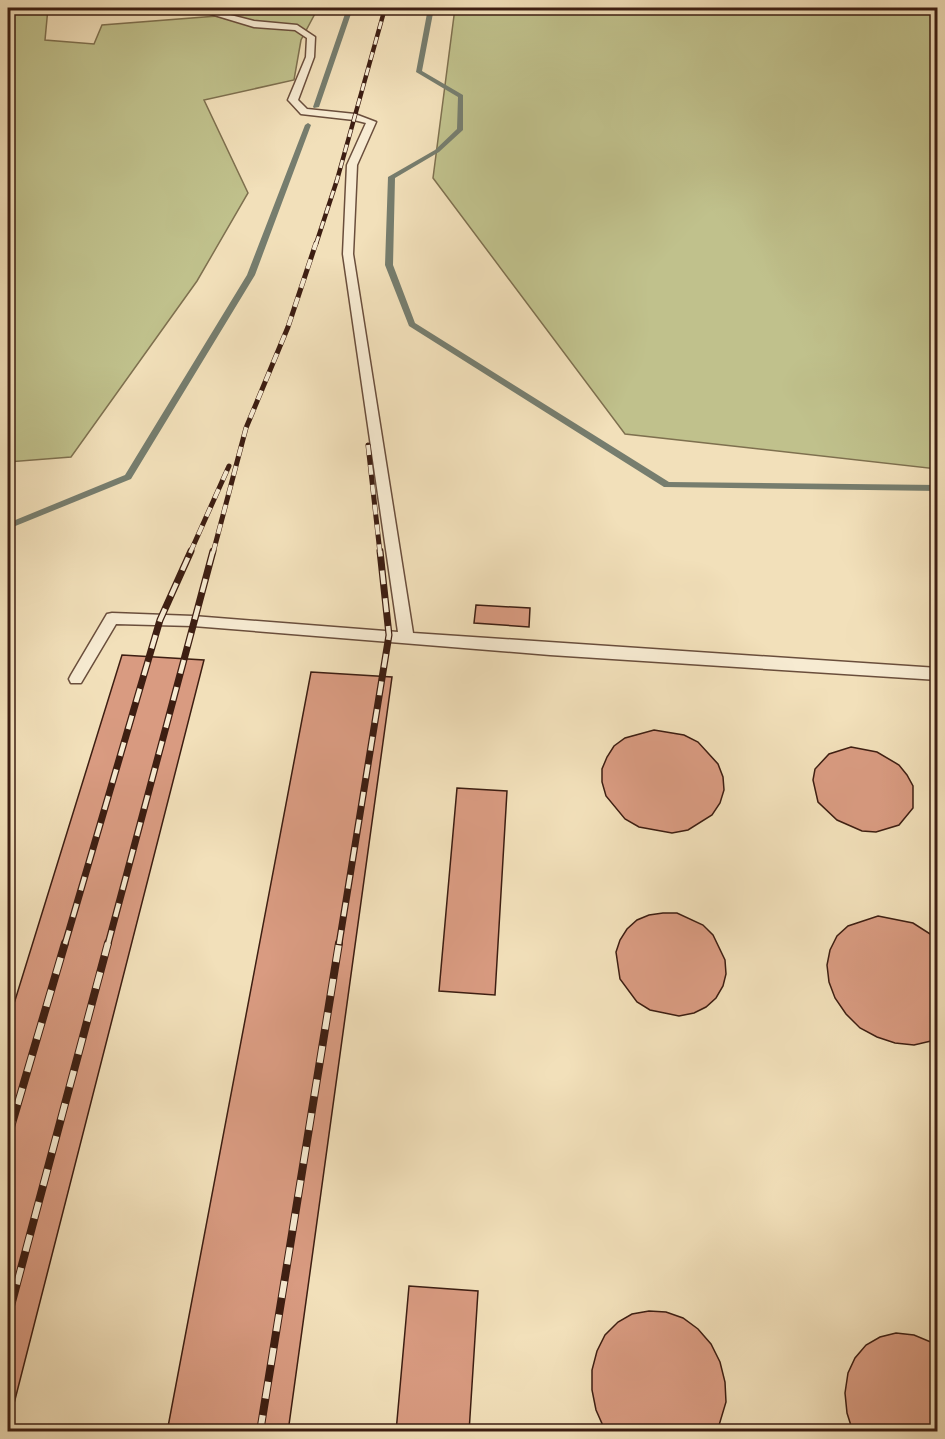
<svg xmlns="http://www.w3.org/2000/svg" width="945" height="1439" font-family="'Gentium Book Plus',serif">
	<rect width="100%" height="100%" fill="#f2e0ba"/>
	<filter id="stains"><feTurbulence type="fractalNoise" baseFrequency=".00333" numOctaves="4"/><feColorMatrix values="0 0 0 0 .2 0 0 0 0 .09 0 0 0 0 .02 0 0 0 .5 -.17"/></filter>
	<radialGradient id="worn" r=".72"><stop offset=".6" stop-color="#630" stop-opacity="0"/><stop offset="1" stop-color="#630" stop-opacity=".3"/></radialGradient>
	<path fill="#c0c18c" stroke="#7e704f" stroke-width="1.5" d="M 8,8 L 48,8 L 45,40 L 94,44 L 102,25 L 217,16 L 217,8 L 318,8 L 301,40 L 294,80 L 204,100 L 248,193 L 197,281 L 71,457 L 8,462 Z
		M 455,8 L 937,8 L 937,469 L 625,434 L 433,178 Z"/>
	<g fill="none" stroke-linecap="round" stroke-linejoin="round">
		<path fill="#767d6e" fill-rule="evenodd" d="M 347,8 L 353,8 L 319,107 L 314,108 L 313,107 Z
			M 428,8 L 434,8 L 422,71 L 463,95 L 463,130 L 439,152 L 395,178 L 393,265 L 415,323 L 669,482 L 938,485 L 938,491 L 664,487 L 409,326 L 385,265 L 388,177 L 435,150 L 457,129 L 458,97 L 416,72 Z
			M 308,123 L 311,125 L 255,275 L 131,479 L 8,529 L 8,523 L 125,475 L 247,275 L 305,125 Z"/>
	</g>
	<path fill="#d99b81" stroke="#3d1e12" stroke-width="1.5" d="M 476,605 L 530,608 L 529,627 L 474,623 Z
		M 122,655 L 204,660 L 8,1427 L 8,1023 Z
		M 311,672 L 392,677 L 288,1432 L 167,1432 Z
		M 654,730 L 684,735 L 698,742 L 718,764 L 723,777 L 724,790 L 720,803 L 712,815 L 688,830 L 672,833 L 639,827 L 625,819 L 606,796 L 602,782 L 602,769 L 607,757 L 614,746 L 625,738 Z
		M 851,747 L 877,752 L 899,765 L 907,775 L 913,786 L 913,808 L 899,825 L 876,832 L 862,831 L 837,820 L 818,802 L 813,780 L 815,769 L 829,754 Z
		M 457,788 L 507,791 L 495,995 L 439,991 Z
		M 663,913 L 677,913 L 703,925 L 713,935 L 725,960 L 726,974 L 723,986 L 716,998 L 706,1007 L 694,1013 L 679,1016 L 650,1010 L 637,1002 L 620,979 L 616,952 L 620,940 L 627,929 L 637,920 L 649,915 Z
		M 878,916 L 913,923 L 938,939 L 938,1038 L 931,1041 L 914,1045 L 895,1043 L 877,1037 L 860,1028 L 846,1014 L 835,998 L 829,982 L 827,965 L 830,950 L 837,936 L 848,926 Z
		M 409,1286 L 478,1291 L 469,1432 L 396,1432 Z
		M 649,1311 L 666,1312 L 683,1318 L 698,1329 L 711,1344 L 720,1362 L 725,1382 L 726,1402 L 717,1432 L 607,1432 L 604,1428 L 596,1410 L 592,1390 L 592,1370 L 597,1351 L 605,1335 L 618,1322 L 632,1314 Z
		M 896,1333 L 914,1335 L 938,1345 L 938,1432 L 853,1432 L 847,1413 L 845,1393 L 848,1373 L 855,1358 L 866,1345 L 880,1337 Z"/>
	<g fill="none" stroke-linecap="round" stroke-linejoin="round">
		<defs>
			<path id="service" d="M 191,8 L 203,8 L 254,21 L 297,25 L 315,37 L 314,57 L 298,100 L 307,109 L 355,114 L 376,122 L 357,165 L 353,254 L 413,633 L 938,668 L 938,680 L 550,655 L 193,626 L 116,624 L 81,683 L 71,683 L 69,679 L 71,675 L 107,614 L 112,613 L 193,616 L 398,632 L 343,254 L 347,165 L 366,123 L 354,120 L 301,114 L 290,102 L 288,100 L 306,57 L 307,38 L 295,30 L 254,27 Z"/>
		</defs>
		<use href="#service" stroke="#6a4e3c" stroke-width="3"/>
		<use href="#service" fill="#f7ebd2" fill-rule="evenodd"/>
		<defs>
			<path id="rail-far3" d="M 316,244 L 337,180 L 385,8"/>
			<path id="rail-far2" d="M 368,445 L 380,553
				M 190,553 L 229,466
				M 213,553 L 246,428 L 288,327 L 316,243"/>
			<path id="rail-far1" d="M 65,944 L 160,620 L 191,551
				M 108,944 L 213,551
				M 339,944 L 389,635 L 380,551"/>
			<path id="rail" d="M 8,1137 L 65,943
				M 8,1317 L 108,943
				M 260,1432 L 339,943"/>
		</defs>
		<use href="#rail-far3" stroke="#3d1e12" stroke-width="4.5"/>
		<use href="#rail-far2" stroke="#3d1e12" stroke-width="5"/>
		<use href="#rail-far1" stroke="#3d1e12" stroke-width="7"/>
		<use href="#rail" stroke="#3d1e12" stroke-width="8"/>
		<use href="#rail-far3" stroke="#f7ebd2" stroke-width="3" stroke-dasharray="8" stroke-linecap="butt"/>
		<use href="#rail-far2" stroke="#f7ebd2" stroke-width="4" stroke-dasharray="10" stroke-linecap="butt"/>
		<use href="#rail-far1" stroke="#f7ebd2" stroke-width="4.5" stroke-dasharray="14" stroke-linecap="butt"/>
		<use href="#rail" stroke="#f7ebd2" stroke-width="6" stroke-dasharray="17" stroke-linecap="butt"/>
	</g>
	<rect width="945" height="1439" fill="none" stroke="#f2e0ba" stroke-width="30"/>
	<rect x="9" y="9" width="927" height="1421" fill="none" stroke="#3d1e12" stroke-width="3"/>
	<rect x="15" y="15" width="915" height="1409" fill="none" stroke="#3d1e12" stroke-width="1.5"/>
	<rect width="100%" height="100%" filter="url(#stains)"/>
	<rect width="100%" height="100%" fill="url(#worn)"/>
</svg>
